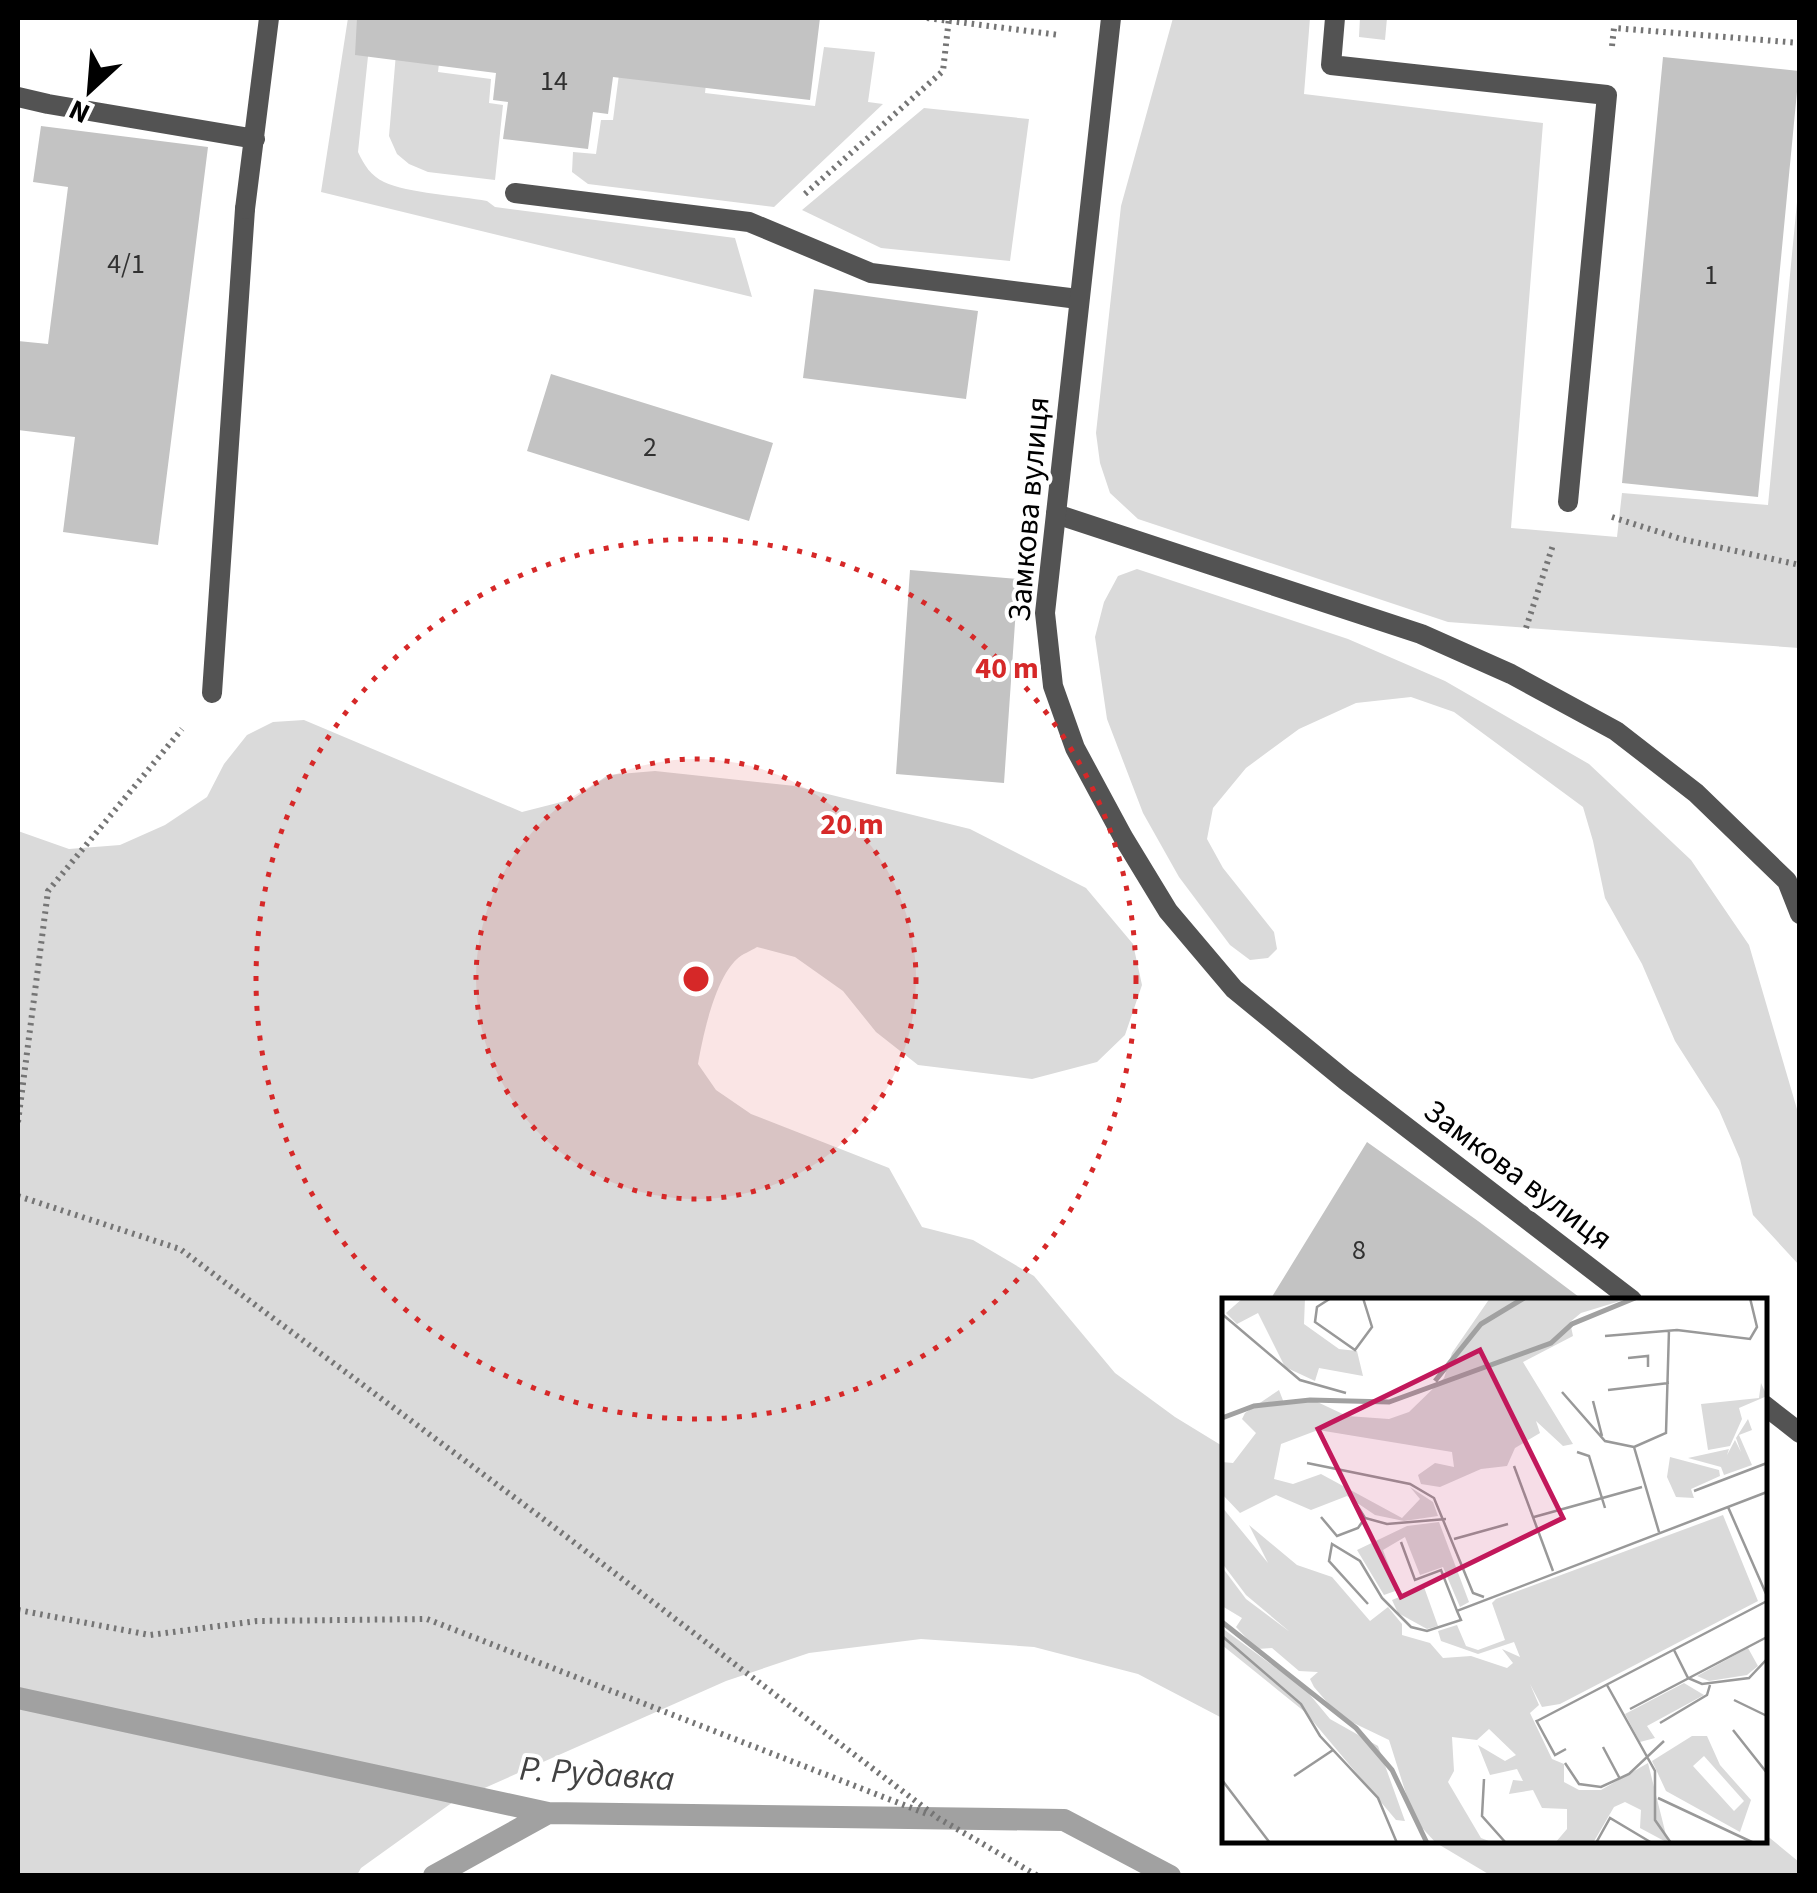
<svg xmlns="http://www.w3.org/2000/svg" width="1817" height="1893" font-family="'Source Sans 3',sans-serif">
	<rect width="100%" height="100%" fill="#fff"/>
	<path fill="#dadada" d="M 348,18 L 372,18 L 358,152 C 364,165 371,176 384,182 C 407,193 460,196 487,201 L 495,207 L 735,238 L 752,297 L 321,192 Z
		M 399,18 L 444,20 L 438,72 L 491,79 L 489,103 L 503,105 L 495,180 L 428,172 L 409,164 L 397,154 L 389,136 Z
		M 1173,18 L 1310,18 L 1304,94 L 1543,123 L 1511,528 L 1617,537 L 1622,493 L 1768,505 L 1799,181 L 1799,648 L 1448,622 L 1138,519 L 1110,493 L 1100,463 L 1096,433 L 1121,206 Z
		M 1360,18 L 1387,18 L 1385,40 L 1359,37 Z
		M 623,44 L 709,55 L 705,93 L 815,106 L 824,47 L 875,52 L 868,102 L 883,104 L 774,207 L 588,184 L 572,172 L 573,152 L 596,154 L 601,120 L 613,120 Z
		M 924,108 L 1029,119 L 1010,261 L 881,248 L 802,210 Z
		M 1137,569 L 1348,639 L 1445,681 L 1589,764 L 1691,860 L 1749,945 L 1799,1116 L 1799,1265 L 1753,1215 L 1740,1159 L 1719,1110 L 1675,1041 L 1642,964 L 1605,898 L 1593,841 L 1583,807 L 1454,712 L 1411,697 L 1356,703 L 1299,729 L 1246,768 L 1213,808 L 1207,839 L 1223,868 L 1274,932 L 1277,949 L 1268,958 L 1250,960 L 1230,945 L 1179,877 L 1143,813 L 1107,719 L 1095,637 L 1104,602 L 1118,576 Z
		M 304,720 L 522,812 L 573,799 L 608,775 L 655,771 L 795,786 L 970,829 L 1086,888 L 1133,944 L 1142,985 L 1125,1035 L 1097,1062 L 1032,1079 L 918,1065 L 876,1032 L 843,991 L 795,957 L 757,947 C 751,951 742,954 737,959 C 715,979 703,1035 698,1064 L 716,1090 L 751,1114 L 889,1168 L 922,1227 L 973,1240 L 1034,1276 L 1115,1373 L 1175,1417 L 1224,1447 L 1224,1719 L 1138,1674 L 1034,1647 L 921,1639 L 809,1653 L 726,1681 L 453,1802 L 361,1868 L 357,1875 L 18,1875 L 18,831 L 69,849 L 120,845 L 165,825 L 207,797 L 224,764 L 247,735 L 273,722 Z
		M 1765,1834 L 1799,1862 L 1799,1875 L 1490,1875 L 1433,1841 L 1764,1840 Z"/>
	<g fill="none" stroke-linecap="round" stroke-linejoin="round">
		<path stroke="#a1a1a1" stroke-width="22" d="M 18,1698 L 548,1813 L 1064,1820 L 1170,1876
			M 434,1876 L 548,1813"/>
	</g>
	<path fill="#c3c3c3" d="M 357,18 L 820,18 L 810,100 L 613,77 L 608,114 L 593,112 L 588,149 L 503,139 L 508,102 L 493,100 L 496,73 L 355,55 Z
		M 1663,57 L 1799,71 L 1758,497 L 1622,483 Z
		M 41,126 L 208,147 L 158,545 L 63,532 L 75,437 L 18,430 L 18,341 L 48,344 L 68,187 L 33,182 Z
		M 814,289 L 978,311 L 966,399 L 803,378 Z
		M 551,374 L 773,443 L 749,521 L 527,451 Z
		M 910,570 L 1018,579 L 1004,783 L 896,774 Z
		M 1367,1142 L 1478,1221 L 1583,1300 L 1270,1300 Z"/>
	<g fill="none" stroke-linecap="round" stroke-linejoin="round">
		<path stroke="#757575" stroke-width="6" stroke-dasharray="2.5 5" stroke-linecap="butt" d="M 927,18 L 1059,35
			M 1612,46 L 1614,28 L 1800,43
			M 805,194 L 943,71 L 949,18
			M 1612,517 L 1681,539 L 1800,565
			M 1526,628 L 1553,545
			M 18,1122 L 48,891 L 182,729
			M 18,1196 L 180,1249 L 538,1515 L 938,1818 L 1038,1876
			M 18,1610 L 150,1635 L 257,1621 L 427,1619 L 927,1814"/>
		<path stroke="#535353" stroke-width="20" d="M 1335,18 L 1331,65 L 1607,95 L 1568,502
			M 515,193 L 749,222 L 871,273 L 1078,299
			M 1056,514 L 1421,634 L 1511,674 L 1616,731 L 1696,793 L 1787,881 L 1800,914
			M 212,693 L 245,209"/>
		<path stroke="#535353" stroke-width="20" d="M 1111,18 L 1045,613 L 1053,686 L 1075,748 L 1123,837 L 1168,911 L 1234,989 L 1345,1080 L 1632,1300
			M 18,97 L 48,104 L 255,139
			M 245,209 L 269,18
			M 1764,1405 L 1800,1433"/>
	</g>
	<circle cx="696" cy="979" r="220" fill="#d62828" fill-opacity=".12"/>
	<g fill="none" stroke="#d62828" stroke-width="5" stroke-dasharray="5 10">
		<circle cx="696" cy="979" r="220"/>
		<circle cx="696" cy="979" r="440"/>
	</g>
	<g text-anchor="middle" dominant-baseline="central" stroke-width="8" stroke-linejoin="round" paint-order="stroke">
		<g font-size="28" fill="#313131">
			<text x="554" y="81">14</text>
			<text x="126" y="264">4/1</text>
			<text x="1711" y="275">1</text>
			<text x="650" y="447">2</text>
			<text x="1359" y="1250">8</text>
		</g>
		<g font-size="32" fill="#000" stroke="#fff">
			<text transform="translate(1029 509) rotate(-85)">Замкова вулиця</text>
			<text transform="translate(1518 1175) rotate(37)">Замкова вулиця</text>
		</g>
		<g font-size="35" font-style="italic" fill="#424242" stroke="#fff">
			<text transform="translate(597 1774) rotate(4)">Р. Рудавка</text>
		</g>
	</g>
	<g transform="translate(1222 1298)">
		<rect width="545" height="545" fill="#fff"/>
		<path d="M 21,0 L 83,0 L 82,26 L 117,51 L 135,53 L 141,78 L 97,70 L 93,83 L 63,69 L 36,15 L 15,26 L 4,15 ZM 268,0 L 408,0 L 359,15 L 348,24 L 351,38 L 301,64 L 351,146 L 341,148 L 314,123 L 318,135 L 293,150 L 285,168 L 259,171 L 218,189 L 199,186 L 196,177 L 213,165 L 232,169 L 230,154 L 96,132 L 59,146 L 52,181 L 71,186 L 99,176 L 180,220 L 198,201 L 188,189 L 211,204 L 216,218 L 182,223 L 153,217 L 125,198 L 89,212 L 54,197 L 18,215 L 0,196 L 0,164 L 11,165 L 34,135 L 20,121 L 23,115 L 57,92 L 62,105 L 89,101 L 125,118 L 167,121 L 187,114 L 222,80 L 230,55 ZM 539,85 L 545,98 L 517,110 L 520,121 L 508,148 L 486,152 L 479,106 L 537,100 ZM 526,121 L 530,132 L 517,137 L 530,167 L 502,177 L 499,169 L 466,160 L 507,151 L 505,157 L 513,142 L 519,154 L 514,140 ZM 448,159 L 497,172 L 498,178 L 469,191 L 472,200 L 454,199 L 445,179 ZM 0,209 L 46,265 L 27,227 L 75,267 L 110,279 L 148,323 L 166,309 L 180,326 L 180,337 L 208,345 L 221,360 L 249,358 L 285,370 L 291,365 L 280,351 L 298,359 L 292,344 L 256,356 L 219,343 L 216,333 L 235,327 L 244,348 L 256,352 L 283,342 L 270,305 L 274,301 L 501,217 L 536,303 L 338,406 L 320,409 L 308,386 L 317,407 L 308,415 L 330,461 L 342,466 L 342,484 L 357,492 L 379,492 L 426,465 L 446,545 L 418,530 L 419,512 L 403,504 L 392,509 L 371,545 L 333,545 L 345,531 L 345,511 L 320,510 L 311,492 L 287,496 L 291,482 L 301,483 L 295,471 L 268,477 L 256,447 L 283,463 L 294,457 L 267,431 L 255,442 L 230,439 L 232,473 L 226,484 L 259,540 L 272,545 L 214,545 L 192,521 L 167,442 L 117,418 L 92,389 L 88,381 L 96,374 L 77,373 L 50,350 L 35,351 L 14,329 L 20,320 L 0,308 L 0,269 L 24,301 L 68,334 L 24,297 L 0,265 ZM 217,224 L 247,304 L 238,309 L 221,269 L 198,277 L 183,239 L 161,252 L 176,292 L 162,297 L 135,252 L 185,228 ZM 202,289 L 216,328 L 205,331 L 176,315 L 170,302 ZM 0,330 L 84,392 L 108,421 L 156,448 L 183,523 L 174,522 L 83,414 L 0,347 ZM 526,350 L 536,368 L 525,377 L 487,383 L 475,378 ZM 462,385 L 482,397 L 425,428 L 433,440 L 418,444 L 403,416 ZM 470,438 L 485,438 L 498,467 L 529,502 L 518,534 L 444,493 L 430,463 ZM 482,458 L 522,503 L 512,513 L 471,468 Z" fill="#dadada" fill-rule="evenodd"/>
		<path fill="none" stroke="#a1a1a1" stroke-width="5" d="M 213,83 L 259,26 L 302,0M 0,120 L 32,108 L 88,102 L 167,104 L 329,45 L 350,26 L 413,0M 0,324 L 134,430 L 170,472 L 205,545"/>
		<path fill="none" stroke="#999" stroke-width="2.5" d="M 109,0 L 95,9 L 93,24 L 133,52 L 150,29 L 141,0M 0,16 L 78,82 L 124,95M 383,38 L 455,32 L 528,41 L 535,29 L 528,0M 406,60 L 426,58 L 426,69M 386,92 L 447,85M 340,94 L 383,143 L 412,149M 371,103 L 380,138M 355,154 L 367,158 L 383,210M 85,165 L 188,186 L 212,200 L 251,295 L 262,299M 292,168 L 331,273M 472,193 L 545,165M 131,201 L 143,220 L 165,226 L 224,221M 506,209 L 545,298M 99,219 L 115,238 L 136,230 L 143,220M 312,219 L 420,189M 437,234 L 412,149 L 444,135 L 447,32M 232,241 L 286,226M 179,244 L 193,282 L 219,272 L 235,313 L 545,194M 146,306 L 107,263 L 110,246 L 138,263 L 160,300 L 189,329 L 205,333 L 239,322 L 235,313M 0,338 L 79,406 L 98,438 L 156,500 L 175,545M 452,352 L 466,380 L 480,386 L 527,380 L 545,361M 385,387 L 433,473 L 433,522 L 449,545M 512,402 L 545,418M 408,411 L 545,339M 314,422 L 333,457 L 344,451M 315,423 L 545,303M 438,425 L 485,397 L 488,387M 511,432 L 545,475M 381,449 L 398,481M 343,465 L 357,486 L 379,489 L 407,476 L 442,443M 72,478 L 111,452M 262,481 L 260,518 L 284,545M 0,482 L 48,545M 436,500 L 532,545M 374,545 L 388,520 L 430,545"/>
		<path fill="#c2185b" fill-opacity="0.15" stroke="#c2185b" stroke-width="5" d="M 258,52 L 341,220 L 179,299 L 96,131 Z"/>
		<rect width="545" height="545" fill="none" stroke="#000" stroke-width="5"/>
	</g>
	<circle cx="696" cy="979" r="15" fill="#d62828" stroke="#fff" stroke-width="5"/>
	<g font-size="30" text-anchor="middle" font-weight="bold" fill="#d62828" stroke="#fff" stroke-width="8" stroke-linejoin="round" paint-order="stroke">
		<text x="1007" y="678">40 m</text>
		<text x="852" y="834">20 m</text>
	</g>
	<rect width="1817" height="1893" fill="none" stroke="#000000" stroke-width="40"/>
	<g transform="translate(90 90) rotate(206)" stroke="#ffffff" stroke-width="8" paint-order="stroke">
	<path d="M0-8L18 38L0 25L-18 38Z" fill="#000000"/>
	<text y="-15" font-size="28" font-weight="bold" text-anchor="middle" fill="#000000">N</text>
	</g>
</svg>
